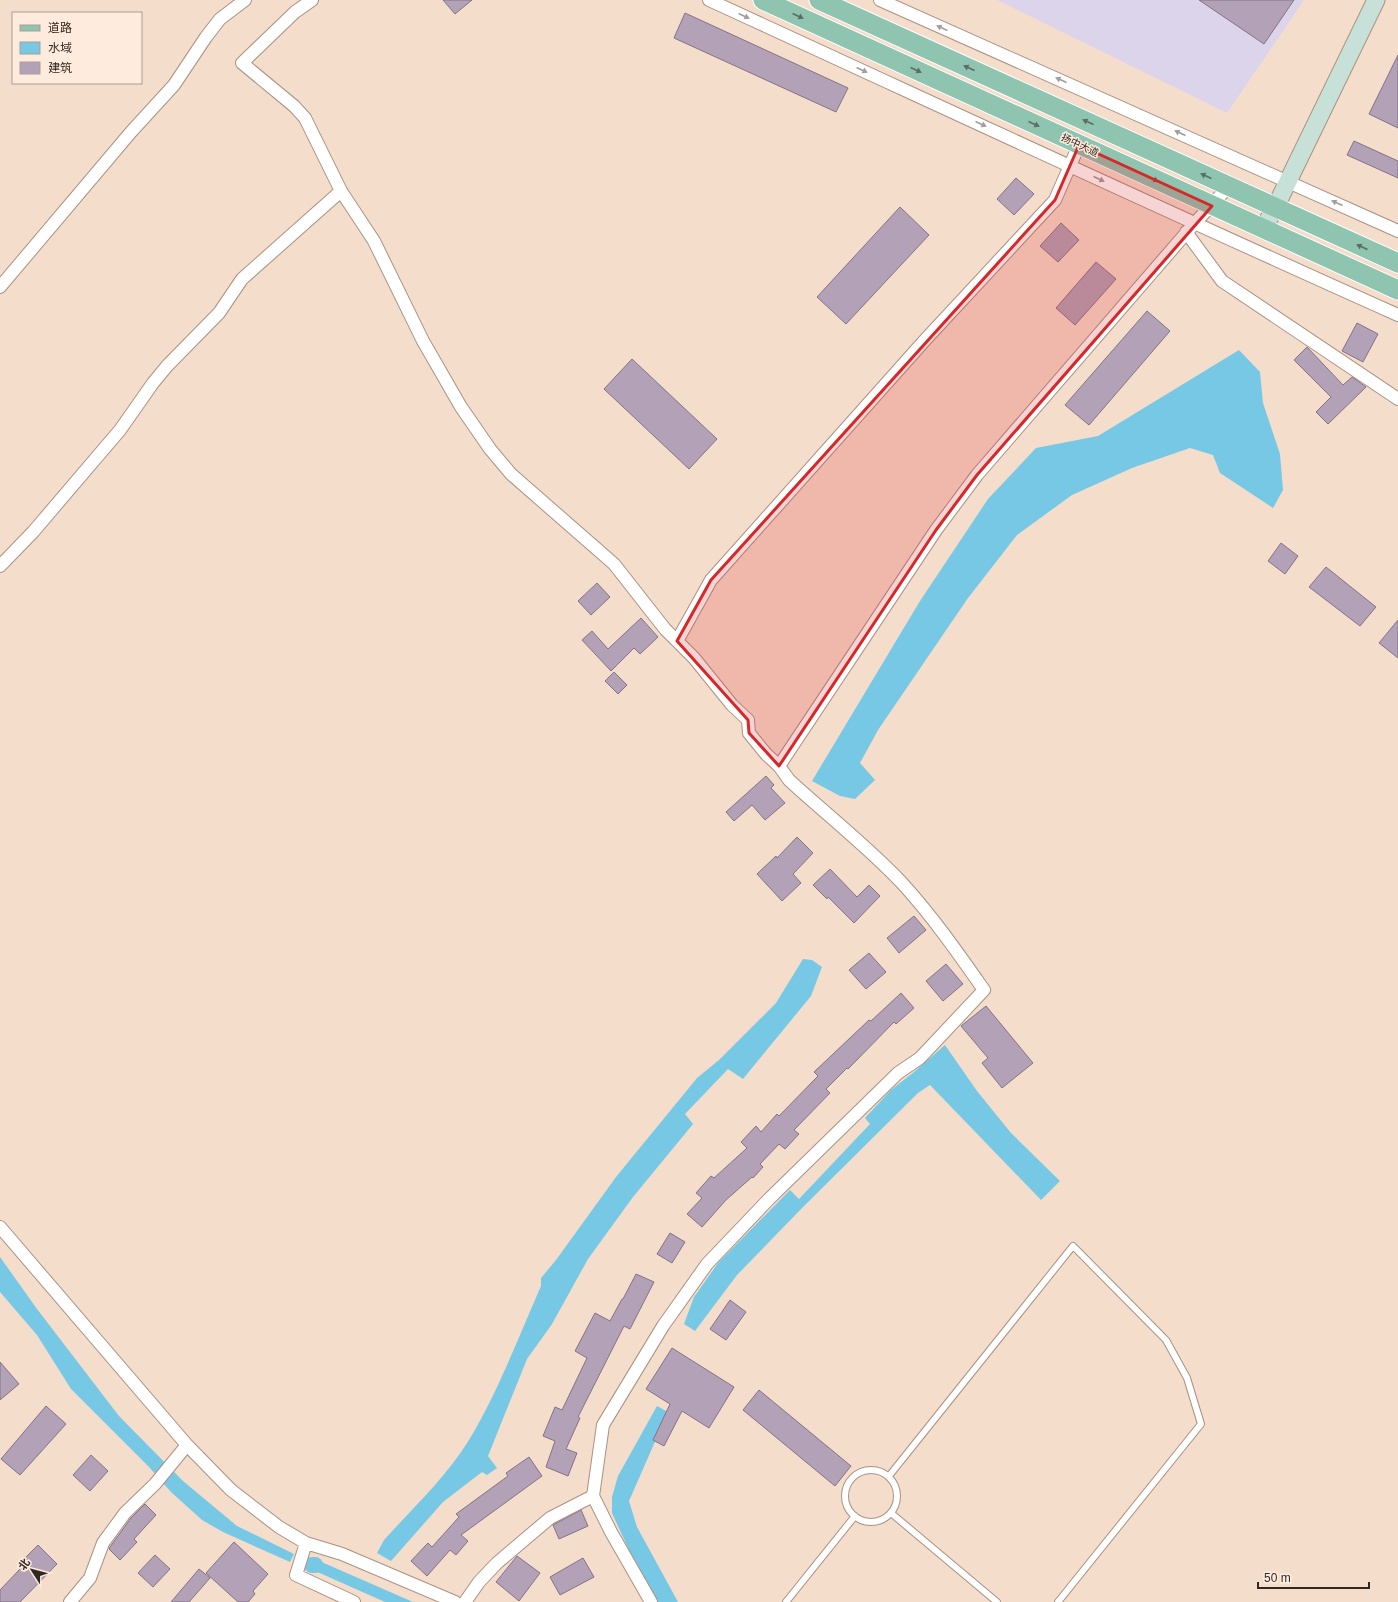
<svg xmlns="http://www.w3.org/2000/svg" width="1398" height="1602" font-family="Arial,'Noto Sans SC',sans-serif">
	<rect width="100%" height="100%" fill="#f5ddcc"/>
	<path fill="#dbd4ea" d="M 997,0 L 1304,0 L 1227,113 Z"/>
	<path fill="#76c8e4" d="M 1239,350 L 1260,372 L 1263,403 L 1280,454 L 1283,490 L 1273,508 L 1220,473 L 1213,455 L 1190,448 L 1132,468 L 1072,495 L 1017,535 L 968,598 L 878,730 L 860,763 L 875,780 L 855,799 L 840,796 L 812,781 L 920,601 L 988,499 L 1036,448 L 1098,436 Z
		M 803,959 L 812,960 L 822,967 L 811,996 L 743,1079 L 728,1069 L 685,1114 L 693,1124 L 633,1197 L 588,1259 L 552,1324 L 527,1359 L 488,1456 L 497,1468 L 487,1475 L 482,1472 L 443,1502 L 391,1561 L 377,1553 L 384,1540 C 413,1508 446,1477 469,1440 C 498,1392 518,1338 541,1286 L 541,1278 L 556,1260 L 616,1177 L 697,1078 L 719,1060 L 776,1003 Z
		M 945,1045 L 977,1091 L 1011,1133 L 1060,1181 L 1041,1200 L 930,1085 L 918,1093 L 803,1207 L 737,1275 L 695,1331 L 684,1324 L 694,1297 L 718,1263 L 790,1190 L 799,1199 L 870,1124 L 865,1118 L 891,1090 L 914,1072 Z
		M 0,1257 L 37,1309 L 119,1416 L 183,1481 L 237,1526 L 294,1554 L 290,1562 L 223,1532 L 202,1520 L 171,1492 L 149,1467 L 71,1389 L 37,1335 L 0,1292 Z
		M 657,1406 L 668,1412 L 629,1501 L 637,1527 L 678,1602 L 658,1602 L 635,1563 L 612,1513 L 612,1497 L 618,1476 Z
		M 317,1560 L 413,1602 L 385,1602 L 313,1570 Z"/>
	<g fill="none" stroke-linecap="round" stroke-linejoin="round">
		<path stroke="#76c8e4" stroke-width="16" d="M 312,1565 L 315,1565"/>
	</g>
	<path fill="#b3a2b7" stroke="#827386" d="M 443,0 L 472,0 L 455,14 Z
		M 1199,0 L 1294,0 L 1264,44 Z
		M 685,13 L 848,88 L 836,112 L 674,38 Z
		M 1398,55 L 1398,128 L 1369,114 Z
		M 1354,141 L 1398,161 L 1398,178 L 1347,155 Z
		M 1016,178 L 1034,194 L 1014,215 L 997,199 Z
		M 900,207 L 929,235 L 846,324 L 817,297 Z
		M 1061,223 L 1079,240 L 1058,262 L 1040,246 Z
		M 1096,262 L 1116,279 L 1075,325 L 1056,308 Z
		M 1147,311 L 1170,331 L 1089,425 L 1065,405 Z
		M 1357,323 L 1378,334 L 1363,362 L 1342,351 Z
		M 1307,347 L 1343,385 L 1352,377 L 1366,387 L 1328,424 L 1316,412 L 1331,397 L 1294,360 Z
		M 632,359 L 717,439 L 689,469 L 604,389 Z
		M 1281,543 L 1298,556 L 1285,574 L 1268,561 Z
		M 1326,567 L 1376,607 L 1360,626 L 1309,587 Z
		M 597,583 L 610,597 L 591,615 L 578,601 Z
		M 641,618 L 658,637 L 640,654 L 634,648 L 611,671 L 582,640 L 592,631 L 608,649 Z
		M 1398,620 L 1398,658 L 1379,643 Z
		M 614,672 L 627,685 L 618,694 L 605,681 Z
		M 766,776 L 774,785 L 771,788 L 785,803 L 765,820 L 752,805 L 734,821 L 726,812 Z
		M 797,837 L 813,853 L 793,874 L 801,883 L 782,901 L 757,874 L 776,856 L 777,858 Z
		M 830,869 L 857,897 L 869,885 L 880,896 L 854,923 L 828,897 L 827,899 L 813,885 Z
		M 914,916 L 926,930 L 899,953 L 887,938 Z
		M 869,953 L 886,972 L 866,989 L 849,970 Z
		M 946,964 L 963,984 L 943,1001 L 926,981 Z
		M 901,993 L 914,1008 L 896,1024 L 894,1022 L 848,1069 L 847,1068 L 826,1089 L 830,1093 L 794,1130 L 799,1134 L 785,1149 L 779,1144 L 760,1164 L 763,1167 L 753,1178 L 752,1177 L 726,1200 L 702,1227 L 687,1214 L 702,1198 L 696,1193 L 711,1176 L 714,1178 L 747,1148 L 741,1142 L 756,1126 L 761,1132 L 777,1114 L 779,1116 L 818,1076 L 814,1072 L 869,1020 L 871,1021 Z
		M 986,1006 L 1033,1063 L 1002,1088 L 982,1063 L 988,1058 L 961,1026 Z
		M 670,1233 L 685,1242 L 672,1263 L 657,1254 Z
		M 636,1274 L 654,1282 L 630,1329 L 624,1326 L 578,1417 L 580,1418 L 566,1449 L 577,1453 L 568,1476 L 546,1467 L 555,1441 L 543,1436 L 555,1407 L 562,1410 L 587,1358 L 575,1351 L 595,1313 L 610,1321 L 622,1299 L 623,1299 Z
		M 730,1300 L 746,1312 L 726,1340 L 710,1329 Z
		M 672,1348 L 734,1387 L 709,1428 L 682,1411 L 664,1446 L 653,1440 L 670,1404 L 646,1389 Z
		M 0,1362 L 19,1384 L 0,1400 Z
		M 759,1390 L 851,1466 L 835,1486 L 743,1410 Z
		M 46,1406 L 66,1424 L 20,1475 L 1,1459 Z
		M 91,1455 L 108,1471 L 90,1491 L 73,1475 Z
		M 529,1457 L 542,1476 L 461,1535 L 468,1541 L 456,1555 L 450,1550 L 427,1576 L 411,1561 L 428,1543 L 432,1547 L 459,1517 L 456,1514 L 508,1476 L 506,1473 Z
		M 145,1504 L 156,1515 L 134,1539 L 137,1542 L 120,1560 L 109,1549 L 110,1547 L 131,1518 Z
		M 581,1510 L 588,1526 L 559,1539 L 553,1525 Z
		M 234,1542 L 268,1574 L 253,1591 L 255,1594 L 248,1602 L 238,1602 L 206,1573 Z
		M 38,1545 L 57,1564 L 20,1602 L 0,1602 L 0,1590 L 21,1568 L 18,1565 Z
		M 155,1555 L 170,1569 L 153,1587 L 138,1573 Z
		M 517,1556 L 540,1573 L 519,1601 L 496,1582 Z
		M 583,1558 L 594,1577 L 560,1595 L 550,1577 Z
		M 199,1569 L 210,1578 L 189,1602 L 171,1602 Z"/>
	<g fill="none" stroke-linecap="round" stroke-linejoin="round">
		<defs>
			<path id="lane" d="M845 1496a26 26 0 1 1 52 0a26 26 0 1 1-52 0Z
				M 889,1476 L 1073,1246 L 1166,1340 L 1187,1378 L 1201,1424 L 1058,1602
				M 891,1513 L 997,1602
				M 786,1602 L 855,1516"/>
			<path id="street" d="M 709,0 C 938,105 1167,212 1398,315
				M 880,0 L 1398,231
				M 341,191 L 374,241 L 423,341 L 461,407 L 490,449 L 511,474 L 614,564 L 665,629 L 694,658 L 732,705 L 748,720 L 749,733 L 766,754 L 779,766
				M 1186,232 L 1222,281 L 1398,399
				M 0,287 L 131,132 L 174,85 L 206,37 L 220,19 L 245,0
				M 0,566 L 33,532 L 120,430 L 153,383 L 167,366 L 219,313 L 242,279 L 341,191 L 305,118 L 294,106 L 242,63 L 295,12 L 312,0
				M 677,641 L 711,580 L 925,340 L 1055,200 L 1079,145
				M 0,1227 L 187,1445 L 231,1490 L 279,1527 L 306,1543 L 342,1554 L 455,1602
				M 593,1496 L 603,1425 L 663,1326 L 707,1264 L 769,1199 L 898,1073 L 920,1058 L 984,990 C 958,953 933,917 902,883 C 867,846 827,815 789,780 L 779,766 L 936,530 L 977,475 L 1194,224 L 1229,186
				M 306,1543 L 296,1575 L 354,1602
				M 70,1602 L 90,1578 L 103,1543 L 125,1513 L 155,1484 L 187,1445
				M 465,1602 L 479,1582 L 497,1563 L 550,1518 L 593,1496 L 611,1532 L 651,1602"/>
			<path id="secondary" d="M 1263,229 L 1275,208 L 1376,0"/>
			<path id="primary" d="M 763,0 L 1398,290
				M 819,0 L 1398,263"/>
		</defs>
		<use href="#lane" stroke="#a99283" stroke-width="8"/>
		<use href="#street" stroke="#a99283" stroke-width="14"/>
		<use href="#secondary" stroke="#a99283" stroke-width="19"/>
		<use href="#primary" stroke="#fff" stroke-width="21"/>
		<use href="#lane" stroke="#fff" stroke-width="6"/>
		<use href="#street" stroke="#fff" stroke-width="12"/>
		<use href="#secondary" stroke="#c7e1d8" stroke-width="17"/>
		<use href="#primary" stroke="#8fc4b0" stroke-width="19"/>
	</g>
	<defs><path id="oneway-solid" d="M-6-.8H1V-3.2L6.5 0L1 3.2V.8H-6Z"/></defs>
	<g fill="#a29e9c">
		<use href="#oneway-solid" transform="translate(744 16) rotate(25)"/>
		<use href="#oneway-solid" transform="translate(942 28) rotate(-156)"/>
		<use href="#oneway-solid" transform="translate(862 70) rotate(25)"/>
		<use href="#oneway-solid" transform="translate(1061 80) rotate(-156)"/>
		<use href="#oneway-solid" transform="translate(981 124) rotate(25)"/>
		<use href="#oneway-solid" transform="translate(1180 133) rotate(-156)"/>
		<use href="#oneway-solid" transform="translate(1099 179) rotate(25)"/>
		<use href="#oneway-solid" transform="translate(1337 203) rotate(-156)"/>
	</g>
	<g fill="#5b6e62">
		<use href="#oneway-solid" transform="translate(798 16) rotate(25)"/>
		<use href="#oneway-solid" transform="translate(969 68) rotate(-156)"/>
		<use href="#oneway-solid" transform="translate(916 70) rotate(25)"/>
		<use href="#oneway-solid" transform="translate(1088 122) rotate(-156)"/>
		<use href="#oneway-solid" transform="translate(1034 124) rotate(25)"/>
		<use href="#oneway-solid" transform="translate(1206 176) rotate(-155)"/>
		<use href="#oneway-solid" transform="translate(1153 179) rotate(25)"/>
		<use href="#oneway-solid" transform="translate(1362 247) rotate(-156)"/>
	</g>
	<path fill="#d62828" fill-opacity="0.2" stroke="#d62828" stroke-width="3" stroke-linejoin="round" d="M 1079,145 L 1212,206 L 977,475 L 936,530 L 779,766 L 749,733 L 748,720 L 677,641 L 711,580 L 1055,200 Z"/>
	<g text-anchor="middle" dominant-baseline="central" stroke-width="3" stroke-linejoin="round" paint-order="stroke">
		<g font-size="10" fill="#312822" stroke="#ffebde">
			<text transform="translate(1080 145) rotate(25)">扬中大道</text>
		</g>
	</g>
	<rect x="12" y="12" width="130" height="72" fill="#ffebde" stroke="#ad9d93"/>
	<rect x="20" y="25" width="20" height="6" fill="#8fc4b0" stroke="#ad9d93"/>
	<text x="48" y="32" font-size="12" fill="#312822">道路</text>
	<rect x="20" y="42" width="20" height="12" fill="#76c8e4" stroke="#ad9d93"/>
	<text x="48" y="52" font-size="12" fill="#312822">水域</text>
	<rect x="20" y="62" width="20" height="12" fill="#b3a2b7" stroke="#ad9d93"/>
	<text x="48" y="72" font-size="12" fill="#312822">建筑</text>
	<g transform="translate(32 1570) rotate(306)" stroke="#ffebde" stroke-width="3" paint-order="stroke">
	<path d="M0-3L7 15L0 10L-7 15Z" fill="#312822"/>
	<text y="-6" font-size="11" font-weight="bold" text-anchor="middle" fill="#312822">北</text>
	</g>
	<path d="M1258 1582v6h111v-6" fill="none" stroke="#312822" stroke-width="2"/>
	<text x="1264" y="1582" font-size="12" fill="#312822" stroke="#ffebde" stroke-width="3" paint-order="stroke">50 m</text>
</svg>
